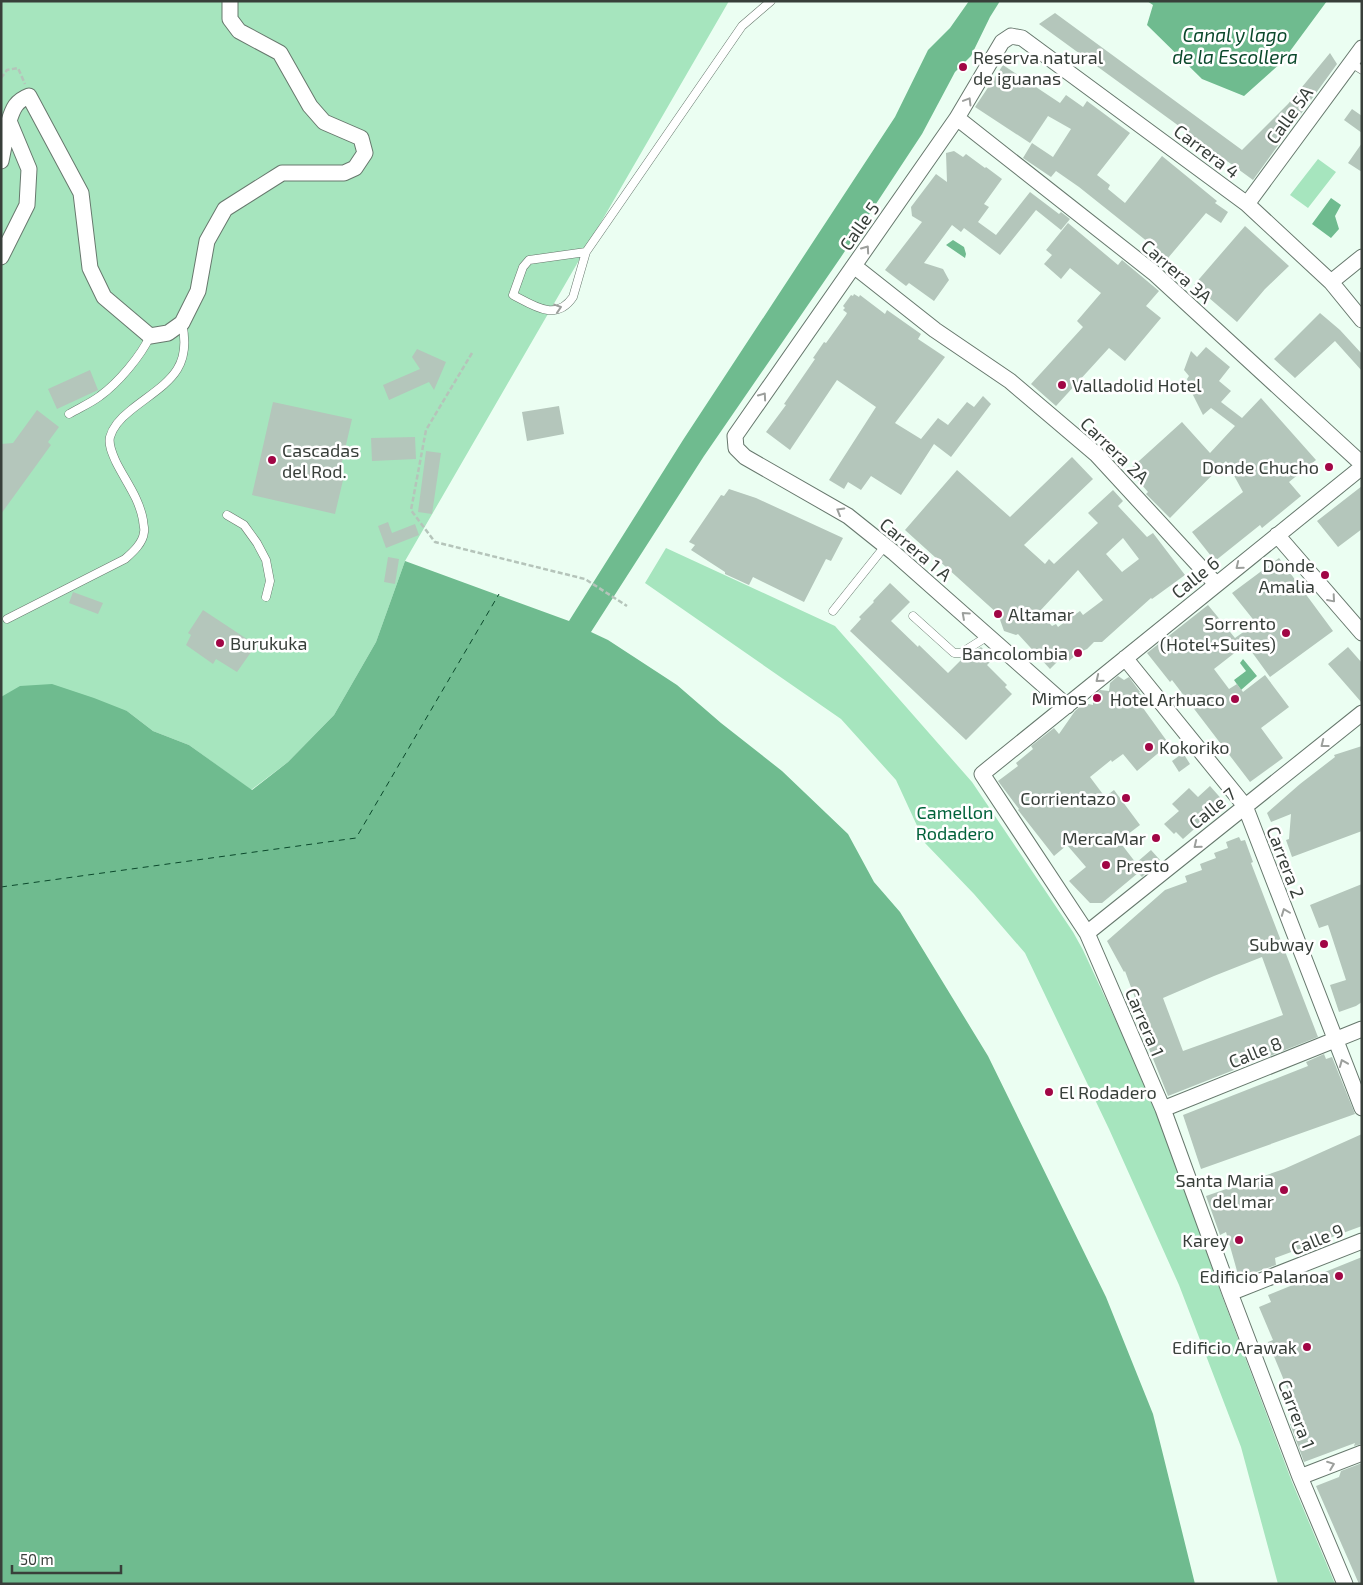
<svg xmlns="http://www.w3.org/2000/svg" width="1363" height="1585" font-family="'Exo 2',sans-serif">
	<rect width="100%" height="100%" fill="#ebfef2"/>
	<path fill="#a6e5be" d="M 1,1 L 729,1 L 405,561 L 376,642 L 334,715 L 288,762 L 251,790 L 189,745 L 153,731 L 127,711 L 1,697 Z
		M 1318,159 L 1336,172 L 1308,208 L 1290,195 Z
		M 666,548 L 835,626 L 972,782 L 1073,932 L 1083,950 L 1157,1109 L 1222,1296 L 1292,1482 L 1335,1584 L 1278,1584 L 1241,1447 L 1179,1285 L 1109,1129 L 1025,953 L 974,894 L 925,843 L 896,780 L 841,719 L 645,583 Z"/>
	<path fill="#6fbb8f" d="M 969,1 L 1000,1 L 990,17 L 971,56 L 955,72 L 922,134 L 841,257 L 704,456 L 591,632 L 608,640 L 677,685 L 721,723 L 782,771 L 848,834 L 874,882 L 900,912 L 988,1056 L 1106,1297 L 1153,1414 L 1195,1584 L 1,1584 L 1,697 L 20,686 L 52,684 L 94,698 L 127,711 L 153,731 L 189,745 L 252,790 L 288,762 L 334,715 L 376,642 L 405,561 L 569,621 L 683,440 L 895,117 L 928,50 L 950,28 Z
		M 1147,1 L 1327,1 L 1282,62 L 1244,96 L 1202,79 L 1147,25 L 1153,5 Z
		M 1331,198 L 1341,205 L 1335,216 L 1339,229 L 1331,238 L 1312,224 Z
		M 953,240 L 964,247 L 966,254 L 965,258 L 946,245 Z
		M 1243,659 L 1257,676 L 1241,690 L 1234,680 L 1246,671 L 1240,663 Z"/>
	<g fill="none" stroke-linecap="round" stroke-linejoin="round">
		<path stroke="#0b492c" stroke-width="1" stroke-dasharray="6 5" stroke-linecap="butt" d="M 1,887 L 356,838 L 499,594"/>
	</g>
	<path fill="#b4c6bb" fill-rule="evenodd" d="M 1055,13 L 1242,150 L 1288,104 L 1330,53 L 1337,64 L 1253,180 L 1039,24 Z
		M 1003,65 L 1060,103 L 1066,95 L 1083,107 L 1087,101 L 1130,133 L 1097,175 L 1110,185 L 1108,189 L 1125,203 L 1162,156 L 1217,201 L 1215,203 L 1228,212 L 1221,223 L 1206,213 L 1168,258 L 1079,187 L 1056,171 L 1051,177 L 1023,158 L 1032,143 L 1053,157 L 1071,129 L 1048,116 L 1030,143 L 975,107 Z
		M 1352,109 L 1362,116 L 1362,133 L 1344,120 Z
		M 1362,143 L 1362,172 L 1348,163 Z
		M 954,151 L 963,157 L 966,154 L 985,168 L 986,167 L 1002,179 L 984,204 L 989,207 L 978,222 L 996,235 L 1030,192 L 1059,214 L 1061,212 L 1070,219 L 1061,230 L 1036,210 L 1000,255 L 964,228 L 961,232 L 952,225 L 924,263 L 943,269 L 949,280 L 934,301 L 909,283 L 906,286 L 885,270 L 922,222 L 912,216 L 911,207 L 936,174 L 947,182 L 946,153 Z
		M 1068,223 L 1118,265 L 1122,260 L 1159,291 L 1146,306 L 1161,318 L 1125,361 L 1109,348 L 1056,406 L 1031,384 L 1083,327 L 1077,321 L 1101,293 L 1070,268 L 1061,279 L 1044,264 L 1052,255 L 1046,250 Z
		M 1245,226 L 1289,266 L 1265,289 L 1237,322 L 1194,285 Z
		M 854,294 L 859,297 L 860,295 L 885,314 L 887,310 L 921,334 L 918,339 L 945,357 L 895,423 L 921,439 L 938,418 L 948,425 L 967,402 L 974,407 L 983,396 L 991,404 L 951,457 L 934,444 L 901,495 L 871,476 L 861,490 L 848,482 L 844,489 L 829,480 L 876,407 L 837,380 L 790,450 L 766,432 L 786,405 L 784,404 L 815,359 L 813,358 L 824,342 L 826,343 L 846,315 L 847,313 L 843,310 L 845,308 L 843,306 L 851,295 L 853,296 Z
		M 1320,313 L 1340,330 L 1362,354 L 1362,371 L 1335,341 L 1295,378 L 1274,359 Z
		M 1206,347 L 1230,367 L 1219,381 L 1231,391 L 1221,402 L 1242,418 L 1261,398 L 1316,460 L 1289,482 L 1301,496 L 1262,528 L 1260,525 L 1215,561 L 1192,532 L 1243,492 L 1226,461 L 1170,518 L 1146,494 L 1148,492 L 1129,470 L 1182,422 L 1210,453 L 1235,426 L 1211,408 L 1203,415 L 1190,389 L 1187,379 L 1189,376 L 1184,370 L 1191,351 L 1197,357 Z
		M 417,349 L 446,362 L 434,390 L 429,382 L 389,400 L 383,385 L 420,369 L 412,357 Z
		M 90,370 L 98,390 L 57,409 L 48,389 Z
		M 273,402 L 352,419 L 339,475 L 344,476 L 335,514 L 252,495 Z
		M 559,406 L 564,434 L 527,441 L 522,412 Z
		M 37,410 L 59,427 L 48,442 L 51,445 L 1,514 L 1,444 L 13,443 Z
		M 415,437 L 416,459 L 372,461 L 371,438 Z
		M 426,451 L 441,453 L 432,514 L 418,512 Z
		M 1072,457 L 1093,479 L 1024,545 L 1045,564 L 1049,559 L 1054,564 L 1098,523 L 1088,513 L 1113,490 L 1123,501 L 1118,506 L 1147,537 L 1153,533 L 1185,575 L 1152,599 L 1151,598 L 1102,642 L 1094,642 L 1087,649 L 1078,653 L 1069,661 L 1059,660 L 1050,669 L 1018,634 L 1016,635 L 1004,631 L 998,614 L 905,530 L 957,470 L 1010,517 ZM 1123,538 L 1139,559 L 1122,572 L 1106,554 ZM 1078,570 L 1103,600 L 1083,615 L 1080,611 L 1058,627 L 1056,624 L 1052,626 L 1039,612 Z
		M 1362,486 L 1362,529 L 1338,547 L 1317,521 Z
		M 729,489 L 756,498 L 843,538 L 831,561 L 826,559 L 804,602 L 753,577 L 749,585 L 725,574 L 725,572 L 691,550 L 695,545 L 689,542 L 721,495 L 724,496 Z
		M 388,522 L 392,533 L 415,524 L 419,535 L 386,548 L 378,526 Z
		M 388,557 L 399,559 L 395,584 L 384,582 Z
		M 1279,558 L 1333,631 L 1270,677 L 1246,644 L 1214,669 L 1229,689 L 1237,684 L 1243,692 L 1265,675 L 1289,707 L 1261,728 L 1283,758 L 1250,782 L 1172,680 L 1170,682 L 1147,653 L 1208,605 L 1235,638 L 1256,623 L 1232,593 Z
		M 890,583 L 910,602 L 891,621 L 918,647 L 919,645 L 948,673 L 963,658 L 981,647 L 993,659 L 987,665 L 1007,685 L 1005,687 L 1012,694 L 966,740 L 850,631 L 861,619 L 859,617 L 874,602 L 873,601 Z
		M 73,592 L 103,603 L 98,614 L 69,603 Z
		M 203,610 L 256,645 L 237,672 L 216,659 L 213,664 L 186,645 L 191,635 L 188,633 Z
		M 1348,647 L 1362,663 L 1362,703 L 1328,664 Z
		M 1118,676 L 1124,680 L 1129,677 L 1140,692 L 1139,692 L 1148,704 L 1143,708 L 1169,744 L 1137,771 L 1123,754 L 1112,762 L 1111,760 L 1090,777 L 1105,797 L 1114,790 L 1140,825 L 1119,841 L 1136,863 L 1151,850 L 1160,860 L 1142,877 L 1138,873 L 1102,903 L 1090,903 L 1069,881 L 1086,867 L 1067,845 L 1054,856 L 1018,810 L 1019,809 L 998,781 L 1018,766 L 1016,763 L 1033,749 L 1031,746 L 1054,728 L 1059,734 L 1075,711 L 1084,703 L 1093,705 L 1093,696 L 1100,690 L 1109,691 L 1110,683 Z
		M 1362,746 L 1362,831 L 1292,857 L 1286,840 L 1289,839 L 1291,814 L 1271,822 L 1267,813 L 1300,784 L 1335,757 L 1334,755 Z
		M 1183,753 L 1190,764 L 1179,772 L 1172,761 Z
		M 1210,786 L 1225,803 L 1203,824 L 1201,823 L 1183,839 L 1176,832 L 1174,834 L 1164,824 L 1179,811 L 1172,804 L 1189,788 L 1198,797 Z
		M 1239,837 L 1241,841 L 1245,840 L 1253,862 L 1251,863 L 1318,1037 L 1168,1096 L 1137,1019 L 1142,1017 L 1125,971 L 1124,972 L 1107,941 L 1165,890 L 1187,882 L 1185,876 L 1202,870 L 1200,864 L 1216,858 L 1214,853 L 1228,848 L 1226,842 ZM 1262,957 L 1283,1015 L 1183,1051 L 1163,998 L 1214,976 Z
		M 1362,884 L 1362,1002 L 1356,1006 L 1339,1012 L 1330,985 L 1346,980 L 1328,925 L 1319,928 L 1310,905 Z
		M 1324,1054 L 1326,1059 L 1332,1057 L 1355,1114 L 1201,1169 L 1183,1115 L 1308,1066 L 1306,1062 Z
		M 1362,1134 L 1362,1226 L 1275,1258 L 1276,1265 L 1239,1278 L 1226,1232 L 1220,1235 L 1206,1196 L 1284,1169 Z
		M 1362,1257 L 1362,1444 L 1354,1446 L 1355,1443 L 1304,1462 L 1290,1424 L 1300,1419 L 1268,1342 L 1273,1340 L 1259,1307 L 1271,1302 L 1268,1295 Z
		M 1362,1463 L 1362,1584 L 1359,1584 L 1316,1486 L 1339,1477 L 1341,1471 Z"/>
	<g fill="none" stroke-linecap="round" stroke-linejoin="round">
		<defs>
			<path id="lane" d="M 1351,63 L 1362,70
				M 586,252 L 529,260 L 523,267 L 513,295 C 534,306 556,322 573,297 L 586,252 L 742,26 L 771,1
				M 69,414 C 79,408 91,403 100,396 C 118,383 141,356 150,336
				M 227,515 L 244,525 L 257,543 L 266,560 L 270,581 L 266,597
				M 833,611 L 885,546
				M 913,616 L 954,653 L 961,653 L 988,636
				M 7,619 L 125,559 C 133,552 143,543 144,532 C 145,529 143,524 143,520 C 139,498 126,482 116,462 C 113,455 108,445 110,437 C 113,426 122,417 131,410 C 165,383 193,372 182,323"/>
			<path id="street" d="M 957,118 L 1154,273 L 1362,464
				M 1,161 L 9,121
				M 1247,204 L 1362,48
				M 1,257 L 27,205 L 29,169 L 9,121 C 13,108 16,101 29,96 L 81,193 L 90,268 L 104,297 L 150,336 L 168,333 L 182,323 L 198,291 L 207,241 L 225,209 L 282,173 L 344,173 L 355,168 L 365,153 L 361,138 L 324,122 L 310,106 L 280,53 L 239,31 L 230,19 L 230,1
				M 854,266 L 935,330 L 1010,381 L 1096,454 L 1216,584
				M 1331,282 L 1362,257
				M 1277,535 L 1362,633
				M 1125,658 L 1245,806 L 1362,1108
				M 1067,706 L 893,552 L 848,516 L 745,457 L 736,448 L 735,436 L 957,118 L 1002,42 L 1011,36 L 1022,38 L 1247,204 L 1331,282 L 1362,320
				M 1087,933 L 1362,713
				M 1163,1109 L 1362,1029
				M 1230,1293 L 1362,1241
				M 1300,1477 L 1362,1453
				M 1345,1584 L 1300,1477 L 1230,1293 L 1163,1109 L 1087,933 L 982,774 L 1362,467"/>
		</defs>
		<use href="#lane" stroke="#67786d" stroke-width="9"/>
		<use href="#street" stroke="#67786d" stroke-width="17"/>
		<path stroke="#b5c4ba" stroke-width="2.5" stroke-dasharray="5 2.5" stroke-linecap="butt" d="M 1,78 L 7,70 L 18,68 L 25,84
			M 472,353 L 426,430 L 411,510 L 435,542 L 585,579 L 627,606"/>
		<use href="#lane" stroke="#fff" stroke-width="8"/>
		<use href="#street" stroke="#fff" stroke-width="15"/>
	</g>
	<defs><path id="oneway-chevron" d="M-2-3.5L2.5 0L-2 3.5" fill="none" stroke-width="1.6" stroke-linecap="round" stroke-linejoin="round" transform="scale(1.25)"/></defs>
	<g stroke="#9c9f9c">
		<use href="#oneway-chevron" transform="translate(968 101) rotate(-59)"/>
		<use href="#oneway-chevron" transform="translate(866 249) rotate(-55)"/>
		<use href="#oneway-chevron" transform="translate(558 308) rotate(-18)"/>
		<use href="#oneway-chevron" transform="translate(763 396) rotate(-55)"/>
		<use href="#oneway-chevron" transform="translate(840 511) rotate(-150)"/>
		<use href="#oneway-chevron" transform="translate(1239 566) rotate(141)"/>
		<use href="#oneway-chevron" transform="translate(1332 599) rotate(49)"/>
		<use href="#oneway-chevron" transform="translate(965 615) rotate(-138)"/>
		<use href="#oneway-chevron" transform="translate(1099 679) rotate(141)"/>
		<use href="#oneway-chevron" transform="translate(1324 744) rotate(142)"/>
		<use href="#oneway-chevron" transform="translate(1197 845) rotate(141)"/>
		<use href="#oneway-chevron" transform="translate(1285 912) rotate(-111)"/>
		<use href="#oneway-chevron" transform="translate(1343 1063) rotate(-112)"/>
		<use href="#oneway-chevron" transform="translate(1331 1465) rotate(-21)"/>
	</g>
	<g fill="#a10645" stroke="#fff" stroke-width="2">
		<circle cx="963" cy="67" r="5"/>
		<circle cx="1062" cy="385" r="5"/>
		<circle cx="272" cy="460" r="5"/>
		<circle cx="1329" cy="467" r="5"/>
		<circle cx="1325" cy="575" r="5"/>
		<circle cx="998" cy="614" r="5"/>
		<circle cx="1286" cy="633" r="5"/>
		<circle cx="220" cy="643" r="5"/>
		<circle cx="1078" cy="653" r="5"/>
		<circle cx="1097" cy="698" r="5"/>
		<circle cx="1235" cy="699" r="5"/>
		<circle cx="1149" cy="747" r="5"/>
		<circle cx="1126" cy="798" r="5"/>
		<circle cx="1156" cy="838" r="5"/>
		<circle cx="1106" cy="865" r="5"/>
		<circle cx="1324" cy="944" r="5"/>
		<circle cx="1049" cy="1092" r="5"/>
		<circle cx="1284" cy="1190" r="5"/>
		<circle cx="1239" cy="1240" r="5"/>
		<circle cx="1339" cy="1276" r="5"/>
		<circle cx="1307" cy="1347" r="5"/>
	</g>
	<g text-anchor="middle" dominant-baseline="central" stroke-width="5" stroke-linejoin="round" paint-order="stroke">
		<g font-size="18" fill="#383f3a" stroke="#fff" text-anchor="end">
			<text x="973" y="57" text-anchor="start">Reserva natural<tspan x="973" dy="21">de iguanas</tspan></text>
			<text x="1072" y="385" text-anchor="start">Valladolid Hotel</text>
			<text x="282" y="450" text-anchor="start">Cascadas<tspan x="282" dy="21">del Rod.</tspan></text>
			<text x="1319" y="467">Donde Chucho</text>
			<text x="1315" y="565">Donde<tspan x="1315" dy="21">Amalia</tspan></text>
			<text x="1008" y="614" text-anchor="start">Altamar</text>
			<text x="1276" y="623">Sorrento<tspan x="1276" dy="21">(Hotel+Suites)</tspan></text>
			<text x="230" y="643" text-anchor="start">Burukuka</text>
			<text x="1068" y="653">Bancolombia</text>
			<text x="1087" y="698">Mimos</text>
			<text x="1225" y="699">Hotel Arhuaco</text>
			<text x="1159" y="747" text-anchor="start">Kokoriko</text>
			<text x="1116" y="798">Corrientazo</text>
			<text x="1146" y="838">MercaMar</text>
			<text x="1116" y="865" text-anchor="start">Presto</text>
			<text x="1314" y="944">Subway</text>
			<text x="1059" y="1092" text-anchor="start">El Rodadero</text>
			<text x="1274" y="1180">Santa Maria<tspan x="1274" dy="21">del mar</tspan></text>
			<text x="1229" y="1240">Karey</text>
			<text x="1329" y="1276">Edificio Palanoa</text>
			<text x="1297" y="1347">Edificio Arawak</text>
		</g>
		<g font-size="18" fill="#383f3a" stroke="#fff">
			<text transform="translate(1289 115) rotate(-54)">Calle 5A</text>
			<text transform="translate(1207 151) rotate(37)">Carrera 4</text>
			<text transform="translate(859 226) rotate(-55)">Calle 5</text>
			<text transform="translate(1177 271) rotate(41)">Carrera 3A</text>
			<text transform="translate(1115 450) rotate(44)">Carrera 2A</text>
			<text transform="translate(916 549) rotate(40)">Carrera 1 A</text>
			<text transform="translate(1195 577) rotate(-39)">Calle 6</text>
			<text transform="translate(1212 808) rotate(-39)">Calle 7</text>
			<text transform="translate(1286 862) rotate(69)">Carrera 2</text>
			<text transform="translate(1145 1022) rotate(67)">Carrera 1</text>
			<text transform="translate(1255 1052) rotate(-22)">Calle 8</text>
			<text transform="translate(1317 1239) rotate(-22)">Calle 9</text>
			<text transform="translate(1297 1414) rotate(69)">Carrera 1</text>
		</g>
		<g font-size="18" fill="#00623a" stroke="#fff">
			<text x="955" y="812">Camellon<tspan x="955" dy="21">Rodadero</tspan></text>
		</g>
		<g font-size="19" font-style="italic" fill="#0b492c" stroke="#fff">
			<text x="1235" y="34">Canal y lago<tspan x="1235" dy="22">de la Escollera</tspan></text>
		</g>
	</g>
	<rect width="1363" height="1585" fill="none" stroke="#383f3a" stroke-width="5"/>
	<path d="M12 1565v8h109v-8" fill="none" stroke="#383f3a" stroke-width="2.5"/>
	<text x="20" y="1565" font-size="15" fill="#383f3a" stroke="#ffffff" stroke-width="4" paint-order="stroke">50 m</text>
</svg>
